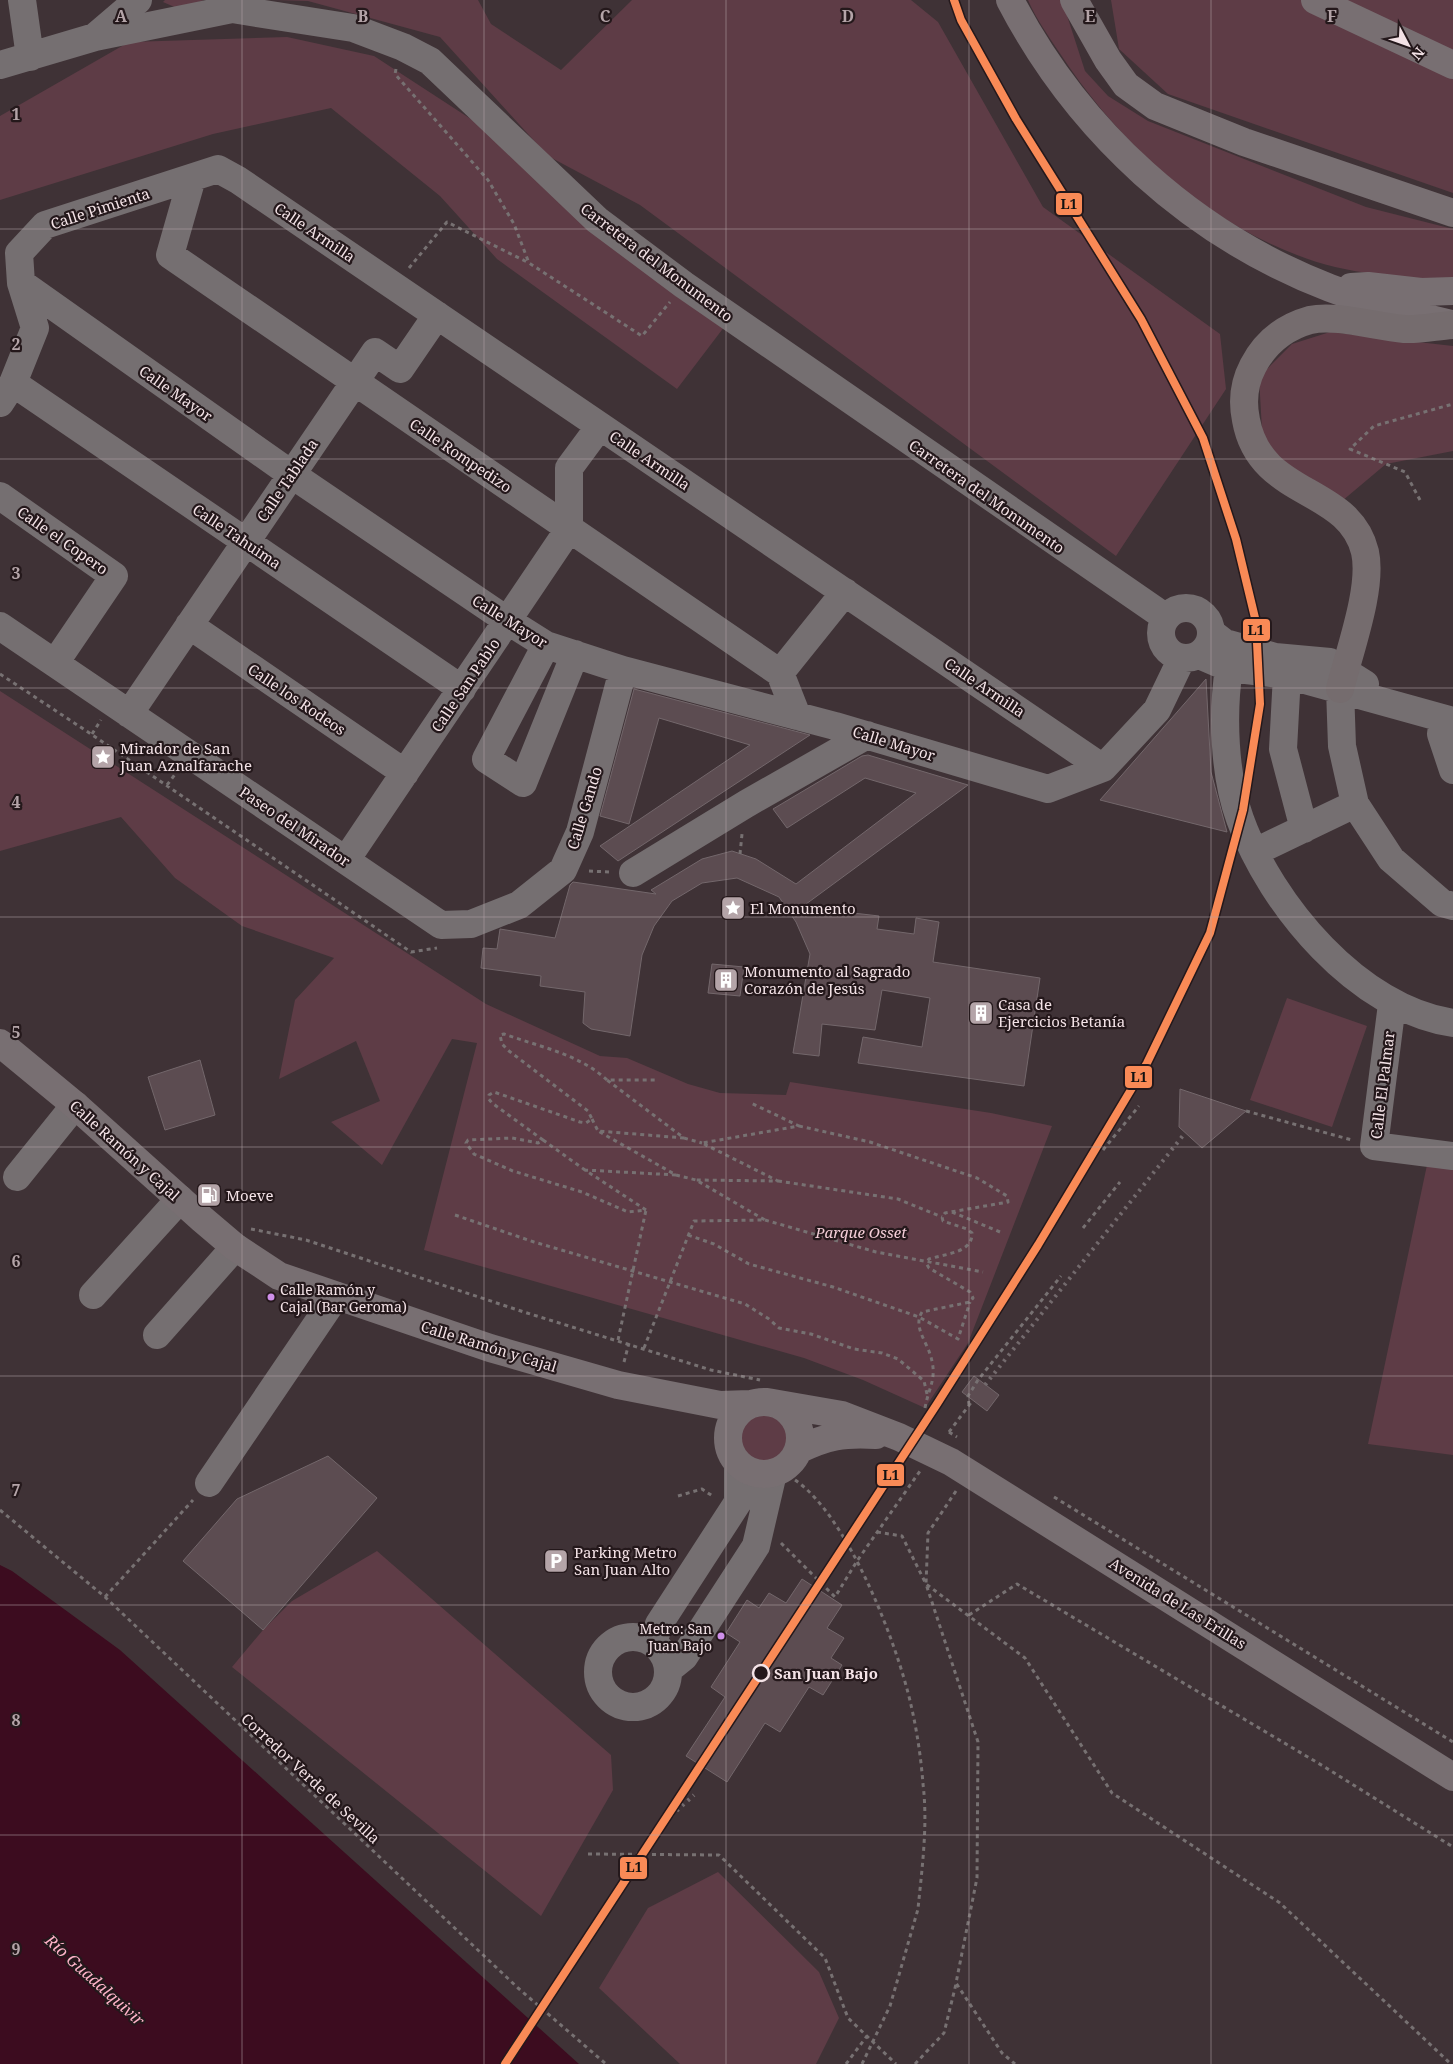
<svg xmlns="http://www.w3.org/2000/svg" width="1453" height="2064" font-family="'Noto Serif',serif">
	<rect width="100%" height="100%" fill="#3f3236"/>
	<path fill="#5e3c46" d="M 165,0 L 204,0 L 179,9 L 163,2 Z
		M 274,0 L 478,0 L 491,24 L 561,70 L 632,0 L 911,0 L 938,22 L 1043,207 L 1220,334 L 1226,389 L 1116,556 L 640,205 L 548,156 L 440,37 L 308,1 Z
		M 1028,0 L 1062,0 L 1085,71 L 1108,96 L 1148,121 L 1366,207 L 1453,229 L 1453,281 C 1400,277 1347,275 1297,255 C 1198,217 1116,139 1059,52 C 1048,35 1036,19 1028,0 Z
		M 1111,0 L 1453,0 L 1453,193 L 1168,94 L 1119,49 Z
		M 287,37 L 374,56 L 480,125 L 731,318 L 677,389 L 497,259 L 440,196 L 331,108 L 213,134 L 0,200 L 0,116 L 129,42 Z
		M 1330,332 L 1453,346 L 1453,451 L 1386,464 L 1342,501 L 1263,448 L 1259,377 L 1292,344 Z
		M 0,691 L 486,1004 L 600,1056 L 627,1058 L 688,1084 L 720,1093 L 786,1095 L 790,1082 L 991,1113 L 1052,1126 L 968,1343 L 925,1408 L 863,1380 L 804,1358 L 424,1250 L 477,1043 L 452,1039 L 382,1165 L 331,1122 L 380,1101 L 356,1041 L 279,1079 L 295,1000 L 334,958 L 242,926 L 175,878 L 121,817 L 0,851 Z
		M 1287,998 L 1367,1026 L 1332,1127 L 1250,1100 Z
		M 1427,1165 L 1453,1168 L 1453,1455 L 1368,1444 Z
		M735 1438a28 28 0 1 1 56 0a28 28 0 1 1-56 0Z
		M 377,1551 L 611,1755 L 613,1790 L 541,1916 L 232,1667 L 263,1630 L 292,1601 Z
		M 718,1872 L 819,1972 L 839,2018 L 816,2064 L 680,2064 L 599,1988 L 648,1908 Z"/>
	<path fill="#3c0c1f" d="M 0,1565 L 12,1571 L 120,1650 L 579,2064 L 0,2064 Z"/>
	<path fill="#5c4c51" stroke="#73676b" d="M 1206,679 L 1211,772 L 1227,832 L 1100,800 Z
		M 634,689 L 810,735 L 618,861 L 600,846 L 750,745 L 659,718 L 629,824 L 600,816 Z
		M 868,755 L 968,785 L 802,907 L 879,916 L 877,929 L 914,934 L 916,918 L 939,922 L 933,962 L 1040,978 L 1024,1086 L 858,1063 L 863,1037 L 922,1047 L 930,998 L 882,990 L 875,1030 L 822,1024 L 819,1056 L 793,1053 L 810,954 L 796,922 L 779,897 L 737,878 L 702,883 L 672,901 L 654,926 L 642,955 L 630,1036 L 591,1029 L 583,1023 L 585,992 L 540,986 L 541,976 L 481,968 L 483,948 L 497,949 L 500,929 L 555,938 L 570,885 L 573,882 L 656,894 L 651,890 L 702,859 L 732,851 L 756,859 L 796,884 L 916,793 L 865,778 L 787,828 L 773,809 L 862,756 Z
		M 712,964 L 744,967 L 740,996 L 708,993 Z
		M 200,1060 L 215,1115 L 165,1130 L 148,1077 Z
		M 1180,1089 L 1246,1111 L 1202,1148 L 1179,1127 Z
		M 974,1376 L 999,1395 L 987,1411 L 962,1392 Z
		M 328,1456 L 377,1498 L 263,1630 L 183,1561 L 237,1499 Z
		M 802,1579 L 842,1605 L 827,1628 L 844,1638 L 831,1658 L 842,1665 L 823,1695 L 809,1687 L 780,1732 L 765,1723 L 727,1782 L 686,1756 L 725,1697 L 711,1687 L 740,1642 L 726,1633 L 747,1600 L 759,1608 L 769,1593 L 786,1603 Z"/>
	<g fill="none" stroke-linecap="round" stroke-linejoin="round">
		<path stroke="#777172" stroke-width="3" stroke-dasharray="4 4" stroke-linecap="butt" d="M 396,69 L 395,74 L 488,180 L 514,224 L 529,263 L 642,336 L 670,302
			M 409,268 L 447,222 L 529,263
			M 1420,500 L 1405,472 L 1350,449 L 1374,426 L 1453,404
			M 0,674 L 91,734 L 411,952 L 437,948
			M 92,734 L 101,720
			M 167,785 L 176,773
			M 740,854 L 742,834
			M 589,871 L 610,872
			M 607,1080 C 579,1054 540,1047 504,1034 L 500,1035 L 502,1044 L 509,1051 L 588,1111 L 592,1119 L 586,1123 L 580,1122 L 494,1092 L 489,1095 L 488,1098 L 492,1103 L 543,1140 L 538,1143 L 512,1138 L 468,1140 L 466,1143 L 474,1154 L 513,1171 L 582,1192 L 628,1212 L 646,1210
			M 1246,1111 L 1352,1140
			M 592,1119 L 598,1131
			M 799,1126 L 870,1142 L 977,1178 L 1007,1196 L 1008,1202 L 945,1213 L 942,1217 L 943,1221 L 967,1229 L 972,1233 C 973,1253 944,1254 929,1259 L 926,1263
			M 684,1138 L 702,1143
			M 543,1140 L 585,1170
			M 1103,1150 L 1139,1106
			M 676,1175 L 696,1180
			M 778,1181 L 898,1199 L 942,1217
			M 646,1210 L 585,1170 L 676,1175 L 598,1131 L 684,1138 L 607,1080 L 655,1080
			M 952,1212 L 1000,1232
			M 455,1215 L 534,1242 L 745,1304 L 769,1319 L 779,1328 L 811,1334 L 854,1349 L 882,1353 L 898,1359 L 924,1381 L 927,1394
			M 765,1220 L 876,1252 L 983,1272
			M 1083,1228 L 1120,1182
			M 251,1229 L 306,1240 L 527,1313 L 711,1370 L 760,1380
			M 688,1235 L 714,1244 L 749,1264 L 833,1287 L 919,1317 L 958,1339 L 970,1302
			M 618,1340 L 646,1210
			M 644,1348 L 694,1221 L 765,1220 L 696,1180 L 778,1181 L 702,1143 L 799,1126 L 751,1103
			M 624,1362 L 629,1343
			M 969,1405 L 968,1396 L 978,1380 L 1061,1276
			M 925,1408 C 929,1386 938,1378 930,1354 C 926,1341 913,1326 922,1312 L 970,1302 L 973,1298 L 970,1292 L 929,1268 L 926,1263
			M 949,1432 L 957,1437
			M 949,1432 L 973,1400
			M 795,1480 C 848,1516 897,1643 911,1705 C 917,1731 921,1758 923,1784 C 928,1825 922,1868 918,1909
			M 956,1491 L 928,1533 L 926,1584 L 978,1742 L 977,1878 L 956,1983 L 1002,2053 L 1015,2064
			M 678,1496 L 702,1489 L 714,1497
			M 1054,1497 L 1453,1742
			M 0,1510 L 105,1597 L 518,1988 L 606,2064
			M 877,1532 L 902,1536 L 926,1584 L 1025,1658 L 1112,1793 L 1280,1903 L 1451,2064
			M 781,1543 L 835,1597 L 857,1561 L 920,1471
			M 105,1597 L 193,1500
			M 969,1615 L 1017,1584 L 1323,1766 L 1453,1847
			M 588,1854 L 719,1855 L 825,1958 L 848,2018 L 896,2064
			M 846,2064 L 867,2036
			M 915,2064 L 944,2033 L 956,1984"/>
		<path stroke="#756f71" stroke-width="28" d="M 22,0 L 30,57
			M 96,36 L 138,0
			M 0,65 L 95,37 L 232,9 L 353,28 L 403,47 L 430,61 L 597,220 L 684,285 L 1165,617
			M 192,178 L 170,255 L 780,673 L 797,716
			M 21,283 L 291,474 L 508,621 L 546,645 L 623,670 L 835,726 L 1048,789 L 1103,768 L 1157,710 L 1182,658
			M 13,383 L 462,689
			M 0,403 L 13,383 L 35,328 L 21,283 L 19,253 L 45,225 L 218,169 L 238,180 L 1103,768
			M 0,496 L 114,576 L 55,663
			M1161 633a25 25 0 1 1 50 0a25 25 0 1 1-50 0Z
			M 189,625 L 405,773
			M 0,626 L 441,925 L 471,924 L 519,905 L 563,870 L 580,832 L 623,670
			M 1212,633 L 1225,643 L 1275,657 L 1330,662 L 1365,684
			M 546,645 L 486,759 L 523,783 L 575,654
			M 1199,655 L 1229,668 L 1287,675 L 1453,721
			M 1229,668 C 1222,714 1224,775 1240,819 C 1271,905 1358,1009 1453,1023
			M 780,673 L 845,592
			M 1287,675 L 1283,749 L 1304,829
			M 1340,689 L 1342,746 L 1355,804 L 1391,859 L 1442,903 L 1453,906
			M 129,714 L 375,352 L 400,369 L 437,315
			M 1443,719 L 1441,734 L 1453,770
			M 1255,852 L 1355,804
			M 346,860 L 569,529 L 569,468 L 600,426
			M 633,873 L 746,804 L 867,735
			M 1392,1004 L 1374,1146 L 1453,1156
			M 17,1177 L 75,1105
			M 93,1295 L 180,1199
			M 157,1335 L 235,1247
			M 209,1483 L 336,1296
			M 738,1502 L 738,1464
			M598 1672a35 35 0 1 1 70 0a35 35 0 1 1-70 0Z
			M 653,1643 L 659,1624 L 738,1502 L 760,1474
			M 668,1670 L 684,1657 L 756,1546 L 773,1473"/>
		<path stroke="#786f72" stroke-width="28" d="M 1010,0 C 1078,131 1192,235 1330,288 C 1370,303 1410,314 1451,324
			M 1074,0 L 1108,60 L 1126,85 L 1155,106 L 1244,142 L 1453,213
			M 1315,0 L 1453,65
			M 1351,287 L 1368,286 L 1421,292 L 1453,291
			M 0,1043 L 75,1105 L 202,1219 L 235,1247 L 279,1276 L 490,1348 L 618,1385 L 720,1405 L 750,1404
			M728 1438a36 36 0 1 1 72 0a36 36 0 1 1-72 0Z
			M 767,1402 L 842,1415 L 899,1437 L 951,1462 L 1453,1777
			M 798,1450 C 827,1436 843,1433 876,1435"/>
		<path stroke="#756c6e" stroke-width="28" d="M 1340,689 C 1349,652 1373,588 1365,552 C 1349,485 1260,499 1246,420 C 1242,401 1244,383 1253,366 C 1265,343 1285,327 1310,320 C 1336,314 1377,327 1404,329 C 1420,330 1437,326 1453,325"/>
		<path stroke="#736a6d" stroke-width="4" stroke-dasharray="2.5 5" stroke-linecap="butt" d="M 985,1385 L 1185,1133
			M 660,1826 L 694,1795"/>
		<path stroke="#777172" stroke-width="3" stroke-dasharray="4 4" stroke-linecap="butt" d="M 862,2064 L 890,2006 L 918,1909"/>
		<defs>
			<path id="metro-1" d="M 505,2064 L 937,1404 L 1038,1245 L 1147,1063 L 1210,933 L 1243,810 L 1260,704 L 1256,622 L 1236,539 L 1203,438 L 1141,319 L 1016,119 L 961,20 L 954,0"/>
		</defs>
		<use href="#metro-1" stroke="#24181b" stroke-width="11"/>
		<use href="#metro-1" stroke="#f98a56" stroke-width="8"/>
	</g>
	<path fill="none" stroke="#b4a4a8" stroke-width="1" stroke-opacity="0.55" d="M 242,0 L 242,2064M 484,0 L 484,2064M 726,0 L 726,2064M 969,0 L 969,2064M 1211,0 L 1211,2064M 0,229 L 1453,229M 0,459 L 1453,459M 0,688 L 1453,688M 0,917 L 1453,917M 0,1147 L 1453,1147M 0,1376 L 1453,1376M 0,1605 L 1453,1605M 0,1835 L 1453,1835"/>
	<defs>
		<symbol id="sight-square" viewBox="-11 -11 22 22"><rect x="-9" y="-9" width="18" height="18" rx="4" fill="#b4a4a8" stroke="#24181b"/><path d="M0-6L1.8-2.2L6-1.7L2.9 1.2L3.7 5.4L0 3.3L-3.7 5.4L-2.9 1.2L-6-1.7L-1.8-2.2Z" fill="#fff"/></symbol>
		<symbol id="building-square" viewBox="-11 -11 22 22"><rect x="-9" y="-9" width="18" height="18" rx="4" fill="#b4a4a8" stroke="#24181b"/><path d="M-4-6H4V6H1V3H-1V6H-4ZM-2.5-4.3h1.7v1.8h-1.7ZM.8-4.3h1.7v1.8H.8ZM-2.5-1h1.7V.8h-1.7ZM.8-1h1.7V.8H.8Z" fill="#fff"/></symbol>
		<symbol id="fuel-square" viewBox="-11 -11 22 22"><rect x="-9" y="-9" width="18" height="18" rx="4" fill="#b4a4a8" stroke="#24181b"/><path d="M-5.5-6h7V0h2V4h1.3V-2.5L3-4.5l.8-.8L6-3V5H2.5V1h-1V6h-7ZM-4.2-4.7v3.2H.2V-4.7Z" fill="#fff"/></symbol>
		<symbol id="parking-square" viewBox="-11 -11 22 22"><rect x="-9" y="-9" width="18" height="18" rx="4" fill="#b4a4a8" stroke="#24181b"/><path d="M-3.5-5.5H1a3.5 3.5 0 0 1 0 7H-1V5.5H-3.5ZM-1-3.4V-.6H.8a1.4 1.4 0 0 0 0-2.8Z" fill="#fff"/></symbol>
	</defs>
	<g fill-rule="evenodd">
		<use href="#sight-square" x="89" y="743" width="28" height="28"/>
		<use href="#sight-square" x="719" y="894" width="28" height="28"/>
		<use href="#building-square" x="712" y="966" width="28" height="28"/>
		<use href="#building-square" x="967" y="999" width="28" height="28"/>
		<use href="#fuel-square" x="195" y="1181" width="28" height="28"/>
		<use href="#parking-square" x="542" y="1547" width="28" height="28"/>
	</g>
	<g fill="#ce8fe9" stroke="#24181b" stroke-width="2">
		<circle cx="271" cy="1297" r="4.5"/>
		<circle cx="721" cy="1636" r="4.5"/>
	</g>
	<circle fill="#24181b" stroke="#f3e2e6" stroke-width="2.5" cx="761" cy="1673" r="8"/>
	<g text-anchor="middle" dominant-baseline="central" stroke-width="4.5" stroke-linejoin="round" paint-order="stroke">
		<g font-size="14" fill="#f3e2e6" stroke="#24181b" text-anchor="start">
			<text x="280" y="1289">Calle Ramón y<tspan x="280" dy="17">Cajal (Bar Geroma)</tspan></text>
			<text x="712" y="1628" text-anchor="end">Metro: San<tspan x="712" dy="17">Juan Bajo</tspan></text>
		</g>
		<g font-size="15" fill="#f3e2e6" stroke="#24181b">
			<text transform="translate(100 208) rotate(-18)">Calle Pimienta</text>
			<text transform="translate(315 232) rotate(34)">Calle Armilla</text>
			<text transform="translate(657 262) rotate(37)">Carretera del Monumento</text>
			<text transform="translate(176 393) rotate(35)">Calle Mayor</text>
			<text transform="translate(461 455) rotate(34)">Calle Rompedizo</text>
			<text transform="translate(650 460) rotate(34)">Calle Armilla</text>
			<text transform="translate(287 480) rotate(-56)">Calle Tablada</text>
			<text transform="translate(987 496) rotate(35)">Carretera del Monumento</text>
			<text transform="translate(237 536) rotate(34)">Calle Tahuima</text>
			<text transform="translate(63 540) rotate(35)">Calle el Copero</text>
			<text transform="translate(510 621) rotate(32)">Calle Mayor</text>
			<text transform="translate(465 685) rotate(-56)">Calle San Pablo</text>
			<text transform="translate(985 687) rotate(34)">Calle Armilla</text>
			<text transform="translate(297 699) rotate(34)">Calle los Rodeos</text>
			<text transform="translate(894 743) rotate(17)">Calle Mayor</text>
			<text transform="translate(584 808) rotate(-73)">Calle Gando</text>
			<text transform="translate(295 826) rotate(34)">Paseo del Mirador</text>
			<text transform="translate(1382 1085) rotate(-83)">Calle El Palmar</text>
			<text transform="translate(125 1150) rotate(42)">Calle Ramón y Cajal</text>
			<text transform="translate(489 1346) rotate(17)">Calle Ramón y Cajal</text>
			<text transform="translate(1178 1603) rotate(32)">Avenida de Las Erillas</text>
			<text transform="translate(311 1778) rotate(43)">Corredor Verde de Sevilla</text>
		</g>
		<g font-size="15" fill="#f3e2e6" stroke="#24181b" text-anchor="start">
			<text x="120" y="748">Mirador de San<tspan x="120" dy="17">Juan Aznalfarache</tspan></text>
			<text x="750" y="908">El Monumento</text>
			<text x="744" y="971">Monumento al Sagrado<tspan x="744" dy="17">Corazón de Jesús</tspan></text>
			<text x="998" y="1004">Casa de<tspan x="998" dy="17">Ejercicios Betanía</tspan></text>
			<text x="226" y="1195">Moeve</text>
			<text x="574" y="1552">Parking Metro<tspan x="574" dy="17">San Juan Alto</tspan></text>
		</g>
		<g font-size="15" font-style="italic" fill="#f4ced8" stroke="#24181b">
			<text x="861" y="1232">Parque Osset</text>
		</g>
		<g font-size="15" font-weight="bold" fill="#f3e2e6" stroke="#24181b" text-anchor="start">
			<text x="774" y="1673">San Juan Bajo</text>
		</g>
		<g font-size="16" font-style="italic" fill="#fdb3c8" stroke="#24181b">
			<text transform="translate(95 1980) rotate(42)">Río Guadalquivir</text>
		</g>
	</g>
	<g font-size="16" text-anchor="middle" font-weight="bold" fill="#b4a4a8" stroke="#24181b" stroke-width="4.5" stroke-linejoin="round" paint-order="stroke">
		<text x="121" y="22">A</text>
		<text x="363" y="22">B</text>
		<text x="605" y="22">C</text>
		<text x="848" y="22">D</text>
		<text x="1090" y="22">E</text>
		<text x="1332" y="22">F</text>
		<text x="16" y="120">1</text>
		<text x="16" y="350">2</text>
		<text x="16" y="579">3</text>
		<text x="16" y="808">4</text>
		<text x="16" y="1038">5</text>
		<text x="16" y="1267">6</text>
		<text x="16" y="1496">7</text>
		<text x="16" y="1726">8</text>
		<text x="16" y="1955">9</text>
	</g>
	<g stroke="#24181b" stroke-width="2">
		<rect x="1055" y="192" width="28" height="24" rx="5" fill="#f98a56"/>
		<rect x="1242" y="618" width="29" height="24" rx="5" fill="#f98a56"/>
		<rect x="1124" y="1065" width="29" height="24" rx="5" fill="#f98a56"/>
		<rect x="876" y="1463" width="29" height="24" rx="5" fill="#f98a56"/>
		<rect x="619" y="1856" width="29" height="24" rx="5" fill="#f98a56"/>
	</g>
	<g font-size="14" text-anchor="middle" font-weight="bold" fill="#111">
		<text x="1069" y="209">L1</text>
		<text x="1256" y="635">L1</text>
		<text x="1139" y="1082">L1</text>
		<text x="891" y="1480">L1</text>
		<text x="634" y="1872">L1</text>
	</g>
	<g transform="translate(1408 45) rotate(131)" stroke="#24181b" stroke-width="4" paint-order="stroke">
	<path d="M0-4L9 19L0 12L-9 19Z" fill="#f3e2e6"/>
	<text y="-8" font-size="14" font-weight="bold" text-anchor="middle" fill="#f3e2e6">N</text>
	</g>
</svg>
